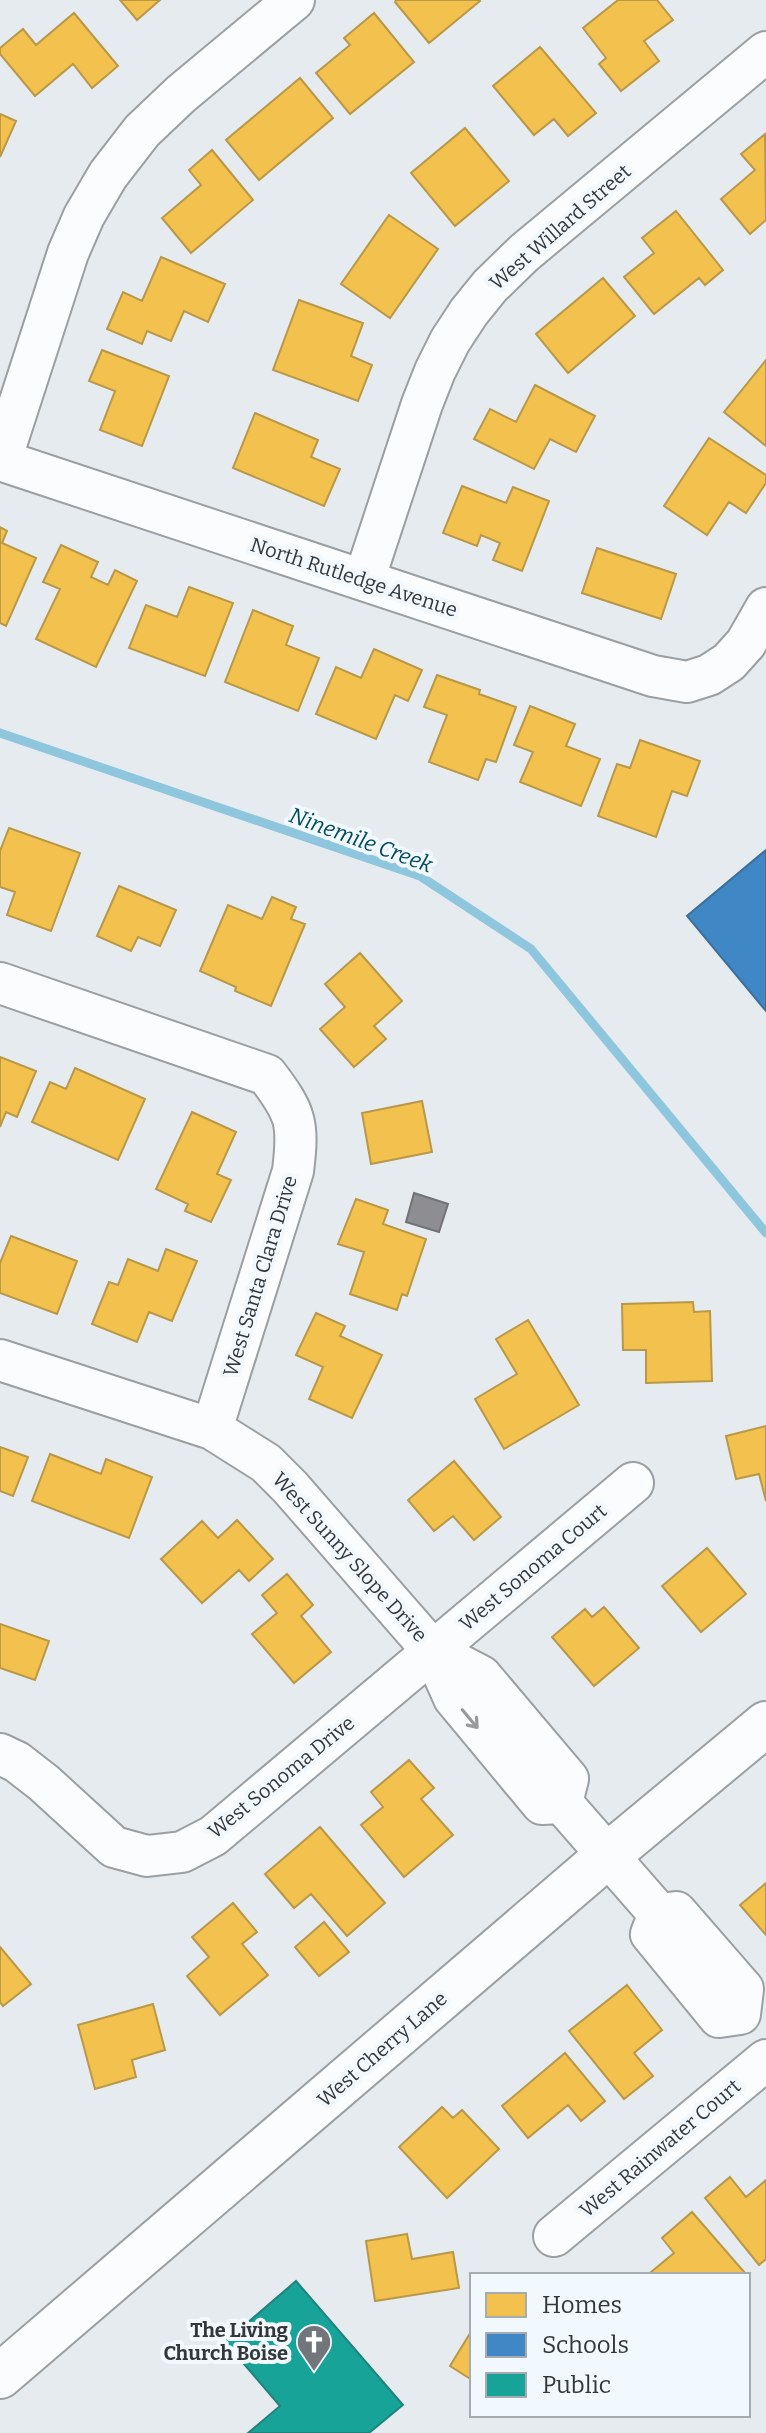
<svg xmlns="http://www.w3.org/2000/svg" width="766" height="2433" font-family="Bitter,serif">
	<rect width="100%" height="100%" fill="#e6ebf0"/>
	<path fill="#f2c14e" stroke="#b99848" stroke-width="2" d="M 120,0 L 160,0 L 137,20 Z
		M 396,0 L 479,0 L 480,1 L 429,43 L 395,2 Z
		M 618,0 L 657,0 L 673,20 L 644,41 L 659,61 L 621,91 L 599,64 L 606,58 L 583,28 Z
		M 74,13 L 118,66 L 92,88 L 73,64 L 35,96 L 0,54 L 0,48 L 23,29 L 36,45 Z
		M 374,13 L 414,62 L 350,114 L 316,73 L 350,45 L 344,38 Z
		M 540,47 L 596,113 L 568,136 L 554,119 L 534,135 L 493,86 Z
		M 300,78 L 333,118 L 259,180 L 226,140 Z
		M 0,114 L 16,121 L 0,157 Z
		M 465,128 L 509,181 L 455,226 L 411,173 Z
		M 765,134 L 766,220 L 750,234 L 721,199 L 755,170 L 741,154 Z
		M 212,150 L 253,200 L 191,253 L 162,218 L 201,185 L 189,170 Z
		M 676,211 L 723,270 L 705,285 L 699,278 L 654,314 L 624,277 L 654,253 L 642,238 Z
		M 389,215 L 438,249 L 390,318 L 341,284 Z
		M 161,257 L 225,284 L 208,322 L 184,311 L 171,341 L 147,331 L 142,344 L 107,329 L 123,292 L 142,301 Z
		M 603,278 L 635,316 L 568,373 L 536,334 Z
		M 299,300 L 363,323 L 351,356 L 372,365 L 358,401 L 273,370 Z
		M 102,350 L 169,376 L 142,446 L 100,430 L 115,391 L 89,381 Z
		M 766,360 L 766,446 L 724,412 Z
		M 535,385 L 595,416 L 576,452 L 550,439 L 534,469 L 474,439 L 490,409 L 516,422 Z
		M 255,413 L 318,440 L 311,457 L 340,469 L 324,506 L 233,468 Z
		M 709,438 L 766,475 L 766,483 L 746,513 L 729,502 L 707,535 L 664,506 Z
		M 462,486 L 506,503 L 513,487 L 549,501 L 522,571 L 493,560 L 500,543 L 481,535 L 477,546 L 443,533 Z
		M 0,527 L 7,531 L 2,543 L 36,558 L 6,626 L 0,623 Z
		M 61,545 L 98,562 L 91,577 L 108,585 L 115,570 L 137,581 L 96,667 L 36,639 L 60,589 L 43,582 Z
		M 597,548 L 676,574 L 661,619 L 582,593 Z
		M 189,587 L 233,603 L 205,676 L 129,648 L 146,605 L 177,617 Z
		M 253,610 L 293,626 L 286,645 L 319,658 L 298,711 L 225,682 Z
		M 374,649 L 422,670 L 408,701 L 395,695 L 376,739 L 316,714 L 336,667 L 361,678 Z
		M 437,675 L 480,690 L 479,694 L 516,707 L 496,762 L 486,759 L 478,780 L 429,762 L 447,715 L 424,707 Z
		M 530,706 L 575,724 L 566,746 L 600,759 L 581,806 L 520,782 L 533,752 L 514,745 Z
		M 640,740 L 700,761 L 687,796 L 672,791 L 656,837 L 598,816 L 617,764 L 630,768 Z
		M 9,828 L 80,853 L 51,931 L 7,915 L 15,892 L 0,887 L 0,851 Z
		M 119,886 L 176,910 L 160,946 L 138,937 L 131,951 L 97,936 Z
		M 272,897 L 296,907 L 291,919 L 305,924 L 271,1006 L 235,991 L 236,987 L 200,971 L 228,905 L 262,919 Z
		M 360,953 L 402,1001 L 374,1026 L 386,1039 L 354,1067 L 320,1029 L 345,1007 L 325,984 Z
		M 0,1057 L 36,1071 L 17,1117 L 6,1112 L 0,1127 Z
		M 75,1068 L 145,1099 L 118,1160 L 32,1122 L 50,1082 L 66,1089 Z
		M 422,1101 L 432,1152 L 371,1164 L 362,1113 Z
		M 192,1112 L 236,1132 L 217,1174 L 231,1180 L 211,1222 L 185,1211 L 188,1204 L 156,1189 Z
		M 356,1199 L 388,1210 L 383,1224 L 426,1239 L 407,1296 L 402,1294 L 397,1310 L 350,1294 L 364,1252 L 338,1244 Z
		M 11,1236 L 77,1261 L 57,1314 L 0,1293 L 0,1263 Z
		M 166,1249 L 197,1261 L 172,1321 L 149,1312 L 137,1342 L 92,1324 L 109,1282 L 118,1285 L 128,1259 L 158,1271 Z
		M 693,1302 L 694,1312 L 710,1311 L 712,1381 L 646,1383 L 646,1350 L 623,1350 L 622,1304 Z
		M 316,1313 L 345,1326 L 340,1336 L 382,1355 L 352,1418 L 309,1399 L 323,1367 L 296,1355 Z
		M 528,1320 L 579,1405 L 504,1449 L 475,1399 L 517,1374 L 496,1339 Z
		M 766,1426 L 766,1501 L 759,1474 L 736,1479 L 726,1436 Z
		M 0,1447 L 28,1457 L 13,1496 L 0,1491 Z
		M 50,1454 L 101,1474 L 106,1459 L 152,1477 L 129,1538 L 32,1501 Z
		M 454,1461 L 501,1517 L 474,1540 L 453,1516 L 434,1531 L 408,1500 Z
		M 237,1520 L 273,1559 L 249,1581 L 239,1570 L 202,1603 L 161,1559 L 202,1521 L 218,1538 Z
		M 707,1548 L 746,1594 L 701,1632 L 662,1586 Z
		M 287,1574 L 313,1605 L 301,1616 L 331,1652 L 294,1683 L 252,1634 L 277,1613 L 262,1595 Z
		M 604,1607 L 639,1648 L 594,1686 L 552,1637 L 585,1609 L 592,1617 Z
		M 0,1624 L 49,1641 L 35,1680 L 0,1668 Z
		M 409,1760 L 434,1788 L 421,1799 L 453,1835 L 404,1877 L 361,1825 L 383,1807 L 371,1792 Z
		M 320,1827 L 385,1903 L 347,1936 L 311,1894 L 294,1908 L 265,1874 Z
		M 766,1883 L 766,1935 L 740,1905 Z
		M 233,1903 L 257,1932 L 242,1944 L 268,1975 L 220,2015 L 187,1976 L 209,1957 L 192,1937 Z
		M 324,1922 L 349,1952 L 319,1976 L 295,1947 Z
		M 0,1947 L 31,1984 L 3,2006 L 0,2002 Z
		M 627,1985 L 662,2030 L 634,2053 L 653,2076 L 624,2099 L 569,2031 Z
		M 153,2004 L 165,2050 L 132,2060 L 136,2077 L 95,2089 L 78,2025 Z
		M 565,2053 L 605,2101 L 581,2121 L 568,2105 L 528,2138 L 502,2106 Z
		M 442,2107 L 453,2118 L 462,2110 L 499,2149 L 447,2198 L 399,2147 Z
		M 730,2177 L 746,2197 L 766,2180 L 766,2259 L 759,2265 L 705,2198 Z
		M 692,2212 L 745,2273 L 743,2275 L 654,2275 L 651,2272 L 674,2253 L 662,2238 Z
		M 407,2234 L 412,2259 L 453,2252 L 459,2288 L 375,2301 L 366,2241 Z
		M 472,2330 L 472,2380 L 450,2366 Z"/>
	<path fill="#3f88c5" stroke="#3c709b" stroke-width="2" d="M 766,850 L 766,1011 L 687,916 Z"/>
	<path fill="#17a398" stroke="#20837c" stroke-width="2" d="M 296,2281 L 403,2405 L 369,2433 L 248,2433 L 280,2406 L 225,2342 Z"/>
	<path fill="#8d8d92" stroke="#727378" stroke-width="2" d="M 414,1193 L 448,1204 L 439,1232 L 406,1222 Z"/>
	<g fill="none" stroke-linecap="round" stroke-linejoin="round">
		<path stroke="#8ec7dd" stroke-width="9" d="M 0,733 L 420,876 L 531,949 L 766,1233"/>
		<defs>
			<path id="minor" d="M 0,460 L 653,676 L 687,682 L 709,675 L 729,662 L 746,643 L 766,608
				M 1,460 L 68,253 L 84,216 L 108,175 L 142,131 L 181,94 L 294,0
				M 364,580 L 422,404 L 435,371 L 450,341 L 469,312 L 490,286 L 524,253 L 766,52
				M 0,983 L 267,1075 C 296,1113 299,1123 293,1171 L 212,1429
				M 0,1360 L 212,1429 L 266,1463 L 290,1487 L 433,1651 L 454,1698 L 542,1804 L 562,1803 L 568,1779 L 481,1676 L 433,1651
				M 0,1754 L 17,1762 L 44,1783 L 114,1847 L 147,1856 L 182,1852 L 213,1836 L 633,1483
				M 562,1803 L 659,1914
				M 676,1912 L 743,1989 L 740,2014 L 719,2017 L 651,1934 L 659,1914 Z
				M 554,2236 L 766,2060"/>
			<path id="major" d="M 0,2376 L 607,1856 L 766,1724"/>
		</defs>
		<use href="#minor" stroke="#9b9fa2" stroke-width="44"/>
		<use href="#major" stroke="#9b9fa2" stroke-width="48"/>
		<use href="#minor" stroke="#fbfcfd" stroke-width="40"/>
		<use href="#major" stroke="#fbfcfd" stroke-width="44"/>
	</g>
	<defs><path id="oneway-shaft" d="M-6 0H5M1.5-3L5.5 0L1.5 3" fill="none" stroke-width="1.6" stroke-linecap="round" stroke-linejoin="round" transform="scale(2)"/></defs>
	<use stroke="#989a9c" href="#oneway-shaft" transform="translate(470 1719) rotate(50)"/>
	<defs>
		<symbol id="church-pin" viewBox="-11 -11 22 30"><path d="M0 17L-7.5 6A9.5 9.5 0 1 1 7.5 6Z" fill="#72767a" stroke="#f1f8fe"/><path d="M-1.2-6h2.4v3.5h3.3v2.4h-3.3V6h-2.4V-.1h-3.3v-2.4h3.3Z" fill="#fff"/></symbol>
	</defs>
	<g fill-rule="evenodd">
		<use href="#church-pin" x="294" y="2322" width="40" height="54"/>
	</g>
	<g text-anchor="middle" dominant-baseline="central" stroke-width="8" stroke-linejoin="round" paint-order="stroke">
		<g font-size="20" fill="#34373a" stroke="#f1f8fe">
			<text transform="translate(560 227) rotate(-41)">West Willard Street</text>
			<text transform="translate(354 577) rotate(18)">North Rutledge Avenue</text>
			<text transform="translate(260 1276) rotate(-73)">West Santa Clara Drive</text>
			<text transform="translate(350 1557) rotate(48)">West Sunny Slope Drive</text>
			<text transform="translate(533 1567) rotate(-40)">West Sonoma Court</text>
			<text transform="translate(281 1777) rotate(-39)">West Sonoma Drive</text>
			<text transform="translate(382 2049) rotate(-41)">West Cherry Lane</text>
			<text transform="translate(660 2148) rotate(-40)">West Rainwater Court</text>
		</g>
		<g font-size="20" font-weight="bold" fill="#34373a" stroke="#f1f8fe" text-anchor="end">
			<text x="288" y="2330">The Living<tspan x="288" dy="23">Church Boise</tspan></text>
		</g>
		<g font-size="22" font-style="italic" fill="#00495c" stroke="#f1f8fe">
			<text transform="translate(361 840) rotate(20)">Ninemile Creek</text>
		</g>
	</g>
	<rect x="470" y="2273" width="280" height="144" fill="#f1f8fe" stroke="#a5abb0" stroke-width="2"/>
	<rect x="486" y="2293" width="40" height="24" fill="#f2c14e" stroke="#a5abb0" stroke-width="2"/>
	<text x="542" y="2313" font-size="24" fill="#34373a">Homes</text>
	<rect x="486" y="2333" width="40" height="24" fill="#3f88c5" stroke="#a5abb0" stroke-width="2"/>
	<text x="542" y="2353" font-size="24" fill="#34373a">Schools</text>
	<rect x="486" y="2373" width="40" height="24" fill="#17a398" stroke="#a5abb0" stroke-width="2"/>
	<text x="542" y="2393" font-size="24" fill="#34373a">Public</text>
</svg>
